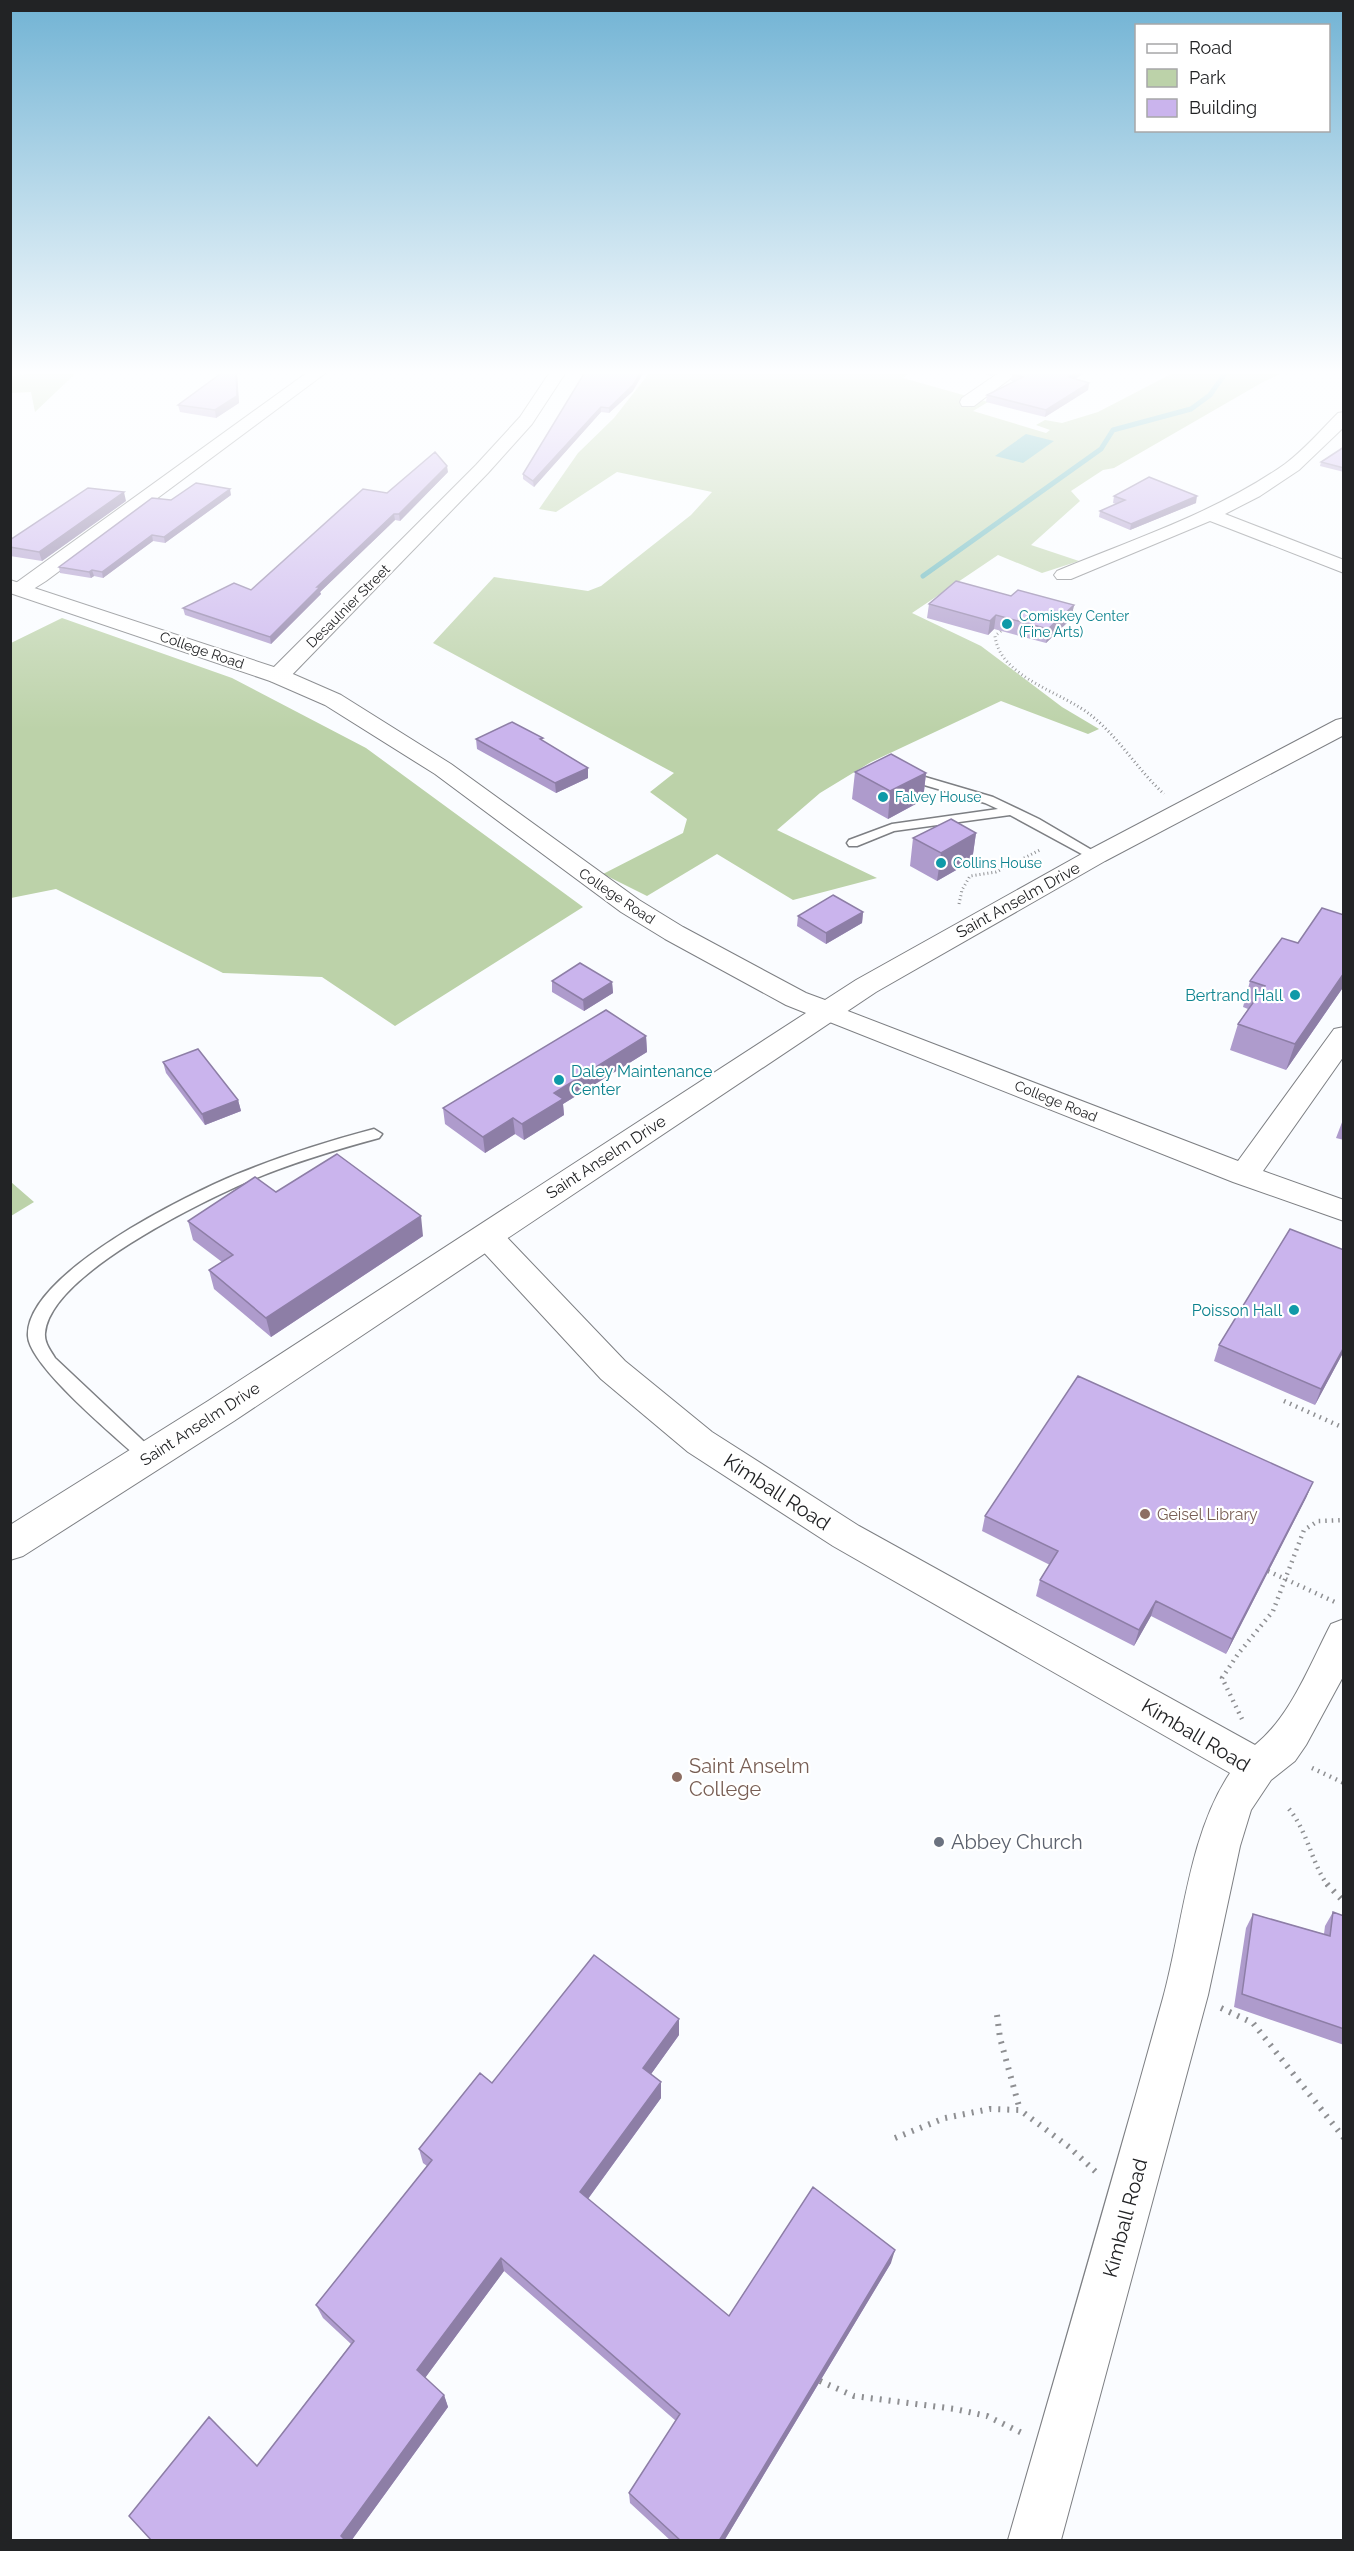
<svg xmlns="http://www.w3.org/2000/svg" width="1354" height="2551" font-family="Raleway,sans-serif">
	<rect width="100%" height="100%" fill="#fafcff"/>
	<path fill="#bcd2a9" d="M 43,372 L 77,372 L 35,412 L 31,392 L 11,393 L 11,376 Z
		M 650,372 L 911,372 L 903,378 L 988,402 L 973,411 L 1046,433 L 1050,430 L 1036,425 L 1045,420 L 1062,423 L 1098,412 L 1175,372 L 1285,372 L 1263,382 L 1114,468 L 1103,470 L 1071,491 L 1080,501 L 1031,545 L 1079,561 L 1042,573 L 998,555 L 912,613 L 981,646 L 1062,707 L 1099,729 L 1088,734 L 1001,701 L 871,762 L 820,793 L 777,830 L 877,878 L 793,900 L 717,854 L 647,896 L 603,874 L 683,833 L 687,819 L 650,792 L 674,773 L 433,643 L 494,577 L 588,591 L 601,586 L 691,515 L 712,492 L 617,472 L 556,512 L 539,509 L 578,453 L 614,418 Z
		M 62,618 L 232,678 L 366,748 L 583,907 L 395,1026 L 322,977 L 223,973 L 56,889 L 11,898 L 11,643 Z
		M 11,1182 L 34,1202 L 11,1216 Z"/>
	<path fill="#5eb2b6" d="M 1026,434 L 1054,441 L 1023,463 L 995,456 Z"/>
	<g fill="none" stroke-linecap="round" stroke-linejoin="round">
		<path stroke="#5eb2b6" stroke-width="5" d="M 923,576 L 1101,449 L 1113,430 L 1191,409 L 1210,395 L 1226,372"/>
		<defs>
			<path id="lane" d="M 908,772 L 993,797 L 1039,819 L 1102,856 L 1101,859 L 1091,859 L 1010,815 L 894,831 L 857,846 L 849,846 L 847,843 L 849,840 L 892,824 L 998,809 L 985,803 L 904,779 L 904,773 Z
				M 374,1129 L 382,1134 L 379,1138 C 335,1150 291,1163 249,1181 C 199,1203 50,1275 45,1333 C 44,1343 51,1351 55,1358 L 155,1452 L 158,1457 L 155,1462 L 149,1464 L 143,1462 C 118,1439 29,1366 28,1336 C 25,1274 190,1193 240,1173 C 284,1155 329,1141 374,1129 Z"/>
			<path id="street" d="M 308,372 L 327,372 L 46,581 L 27,593 L 13,593 L 10,588 L 13,585 Z
				M 550,372 L 566,372 L 532,424 L 488,473 L 286,681 L 278,682 L 270,681 L 267,676 L 270,671 L 476,465 L 520,417 Z
				M 1000,372 L 1019,372 L 974,406 L 962,406 L 960,402 L 962,398 Z
				M 1344,412 L 1344,427 L 1299,470 L 1260,496 L 1225,514 L 1344,560 L 1344,573 L 1210,521 L 1071,579 L 1057,579 L 1054,575 L 1057,571 C 1134,539 1217,512 1285,464 C 1304,450 1321,430 1338,413 Z
				M 827,1003 L 1238,1161 L 1334,1029 L 1344,1027 L 1344,1056 L 1263,1171 L 1344,1200 L 1344,1221 L 1233,1182 L 817,1017 L 814,1011 L 817,1005 Z
				M 487,1225 L 498,1228 L 625,1361 L 712,1432 L 859,1526 L 1255,1745 C 1291,1716 1310,1664 1331,1624 L 1344,1619 L 1344,1675 L 1306,1745 L 1295,1761 L 1271,1780 L 1251,1810 L 1240,1846 L 1208,1995 L 1061,2540 L 1008,2540 C 1060,2359 1113,2179 1163,1998 C 1183,1926 1188,1836 1230,1773 L 833,1546 L 688,1452 L 601,1379 L 476,1244 L 472,1236 L 476,1228 Z"/>
			<path id="secondary" d="M 10,580 L 286,671 L 341,695 L 451,764 L 639,900 L 683,927 L 806,993 L 825,1000 L 856,980 L 1087,851 L 1336,720 L 1344,718 L 1344,735 L 1105,861 L 876,992 L 234,1421 L 23,1556 L 10,1560 L 10,1525 L 208,1401 L 806,1013 L 786,1005 L 665,939 L 621,912 L 435,774 L 325,705 L 270,681 L 10,593 Z"/>
		</defs>
		<use href="#lane" stroke="#7d7f83" stroke-width="3"/>
		<use href="#street" stroke="#7d7f83" stroke-width="2"/>
		<use href="#secondary" stroke="#7d7f83" stroke-width="2"/>
		<path stroke="#8e8f92" stroke-width="3" stroke-dasharray="1 3" stroke-linecap="butt" d="M 1001,631 L 995,636 C 1000,678 1063,692 1092,716 C 1119,738 1138,770 1164,794
			M 959,904 L 962,890 L 970,876 L 996,872 L 1040,850"/>
		<path stroke="#8e8f92" stroke-width="4.5" stroke-dasharray="1.5 5" stroke-linecap="butt" d="M 1284,1401 L 1344,1428
			M 1268,1571 L 1337,1603
			M 1242,1719 L 1222,1678 L 1238,1654 L 1273,1611 L 1304,1530 L 1318,1521 L 1344,1520
			M 1312,1768 L 1344,1783
			M 1289,1809 C 1308,1832 1311,1862 1328,1886"/>
		<path stroke="#8e8f92" stroke-width="6" stroke-dasharray="2 7" stroke-linecap="butt" d="M 1327,1884 L 1344,1902
			M 1221,2008 L 1253,2023 L 1344,2138
			M 997,2015 L 1000,2038 L 1020,2110
			M 895,2138 L 945,2118 L 990,2109 L 1020,2110 L 1069,2147 L 1098,2174
			M 820,2381 L 854,2396 L 955,2409 L 987,2416 L 1024,2434"/>
		<use href="#lane" fill="#fff" fill-rule="evenodd"/>
		<use href="#street" fill="#fff" fill-rule="evenodd"/>
		<use href="#secondary" fill="#fff" fill-rule="evenodd"/>
	</g>
	<path fill="#ae9bcc" d="M 223,372 L 250,372 L 237,374 L 239,403 L 216,418 L 180,412 L 178,405 Z
		M 585,372 L 633,391 L 609,413 L 601,412 L 534,487 L 523,479 L 523,474 Z
		M 979,372 L 996,372 L 991,376 Z
		M 1014,372 L 1086,372 L 1075,379 L 1089,383 L 1088,390 L 1045,417 L 986,402 L 987,395 L 1014,381 L 1011,381 L 1012,374 Z
		M 1344,447 L 1344,472 L 1320,466 L 1321,462 Z
		M 448,472 L 400,521 L 395,520 L 320,592 L 321,594 L 271,644 L 185,615 L 183,608 L 251,590 L 387,493 Z
		M 231,495 L 165,543 L 153,541 L 103,578 L 94,576 L 91,578 L 60,573 L 59,567 L 171,500 Z
		M 1114,496 L 1196,503 L 1130,530 L 1099,517 L 1100,511 L 1116,504 L 1113,503 Z
		M 126,501 L 42,561 L 10,556 L 10,540 Z
		M 1011,596 L 1074,605 L 1071,619 L 1046,643 L 994,629 L 988,635 L 927,618 L 929,604 Z
		M 476,739 L 543,741 L 588,768 L 588,778 L 556,793 L 477,749 Z
		M 855,772 L 926,773 L 923,800 L 888,819 L 852,799 Z
		M 976,833 L 972,861 L 937,881 L 910,866 L 913,838 Z
		M 863,912 L 862,923 L 826,944 L 797,926 L 798,916 Z
		M 1344,915 L 1344,986 L 1286,1070 L 1230,1050 L 1238,1024 L 1248,1009 L 1243,1007 L 1250,981 L 1298,943 Z
		M 552,981 L 612,982 L 613,993 L 584,1011 L 552,992 Z
		M 646,1036 L 647,1052 L 563,1104 L 564,1115 L 524,1140 L 515,1134 L 485,1153 L 445,1124 L 443,1108 Z
		M 163,1062 L 238,1100 L 241,1111 L 205,1125 L 166,1073 Z
		M 1344,1117 L 1344,1140 L 1336,1138 Z
		M 276,1192 L 423,1236 L 271,1337 L 214,1289 L 209,1270 L 222,1262 L 193,1240 L 188,1221 Z
		M 1344,1250 L 1344,1351 L 1315,1405 L 1214,1361 L 1219,1345 Z
		M 1313,1482 L 1306,1498 L 1226,1654 L 1151,1616 L 1134,1646 L 1036,1596 L 1040,1580 L 1050,1565 L 982,1531 L 985,1516 Z
		M 1333,1912 L 1344,1916 L 1344,2045 L 1234,2007 L 1246,1928 L 1253,1914 L 1324,1934 L 1325,1926 Z
		M 679,2035 L 651,2074 L 661,2098 L 588,2199 L 729,2316 L 891,2263 L 724,2541 L 671,2541 L 630,2503 L 629,2493 L 676,2421 L 504,2271 L 425,2378 L 444,2395 L 448,2407 L 351,2541 L 152,2541 L 257,2466 L 351,2344 L 323,2318 L 316,2305 L 427,2166 L 423,2163 L 419,2149 L 492,2083 Z"/>
	<path fill="#8d7ea6" d="M 236,372 L 250,372 L 237,374 L 239,403 L 216,418 L 215,410 Z
		M 641,372 L 644,372 L 633,391 L 609,413 L 609,408 Z
		M 1076,372 L 1086,372 L 1068,383 L 1069,377 Z
		M 1089,383 L 1088,390 L 1045,417 L 1046,410 Z
		M 601,407 L 601,412 L 534,487 L 533,481 Z
		M 447,466 L 448,472 L 400,521 L 399,514 Z
		M 230,489 L 231,495 L 165,543 L 164,537 Z
		M 124,492 L 126,501 L 42,561 L 39,552 Z
		M 1197,496 L 1196,503 L 1130,530 L 1131,524 Z
		M 394,514 L 395,520 L 320,592 L 321,594 L 271,644 L 270,637 L 317,587 Z
		M 152,535 L 153,541 L 103,578 L 102,572 Z
		M 92,570 L 94,576 L 91,578 L 89,572 Z
		M 1074,605 L 1071,619 L 1046,643 L 1048,629 Z
		M 996,615 L 994,629 L 988,635 L 990,621 Z
		M 588,768 L 588,778 L 556,793 L 555,783 Z
		M 926,773 L 923,800 L 888,819 L 890,791 Z
		M 976,833 L 972,861 L 937,881 L 941,853 Z
		M 863,912 L 862,923 L 826,944 L 826,933 Z
		M 1344,973 L 1344,986 L 1286,1070 L 1295,1044 Z
		M 612,982 L 613,993 L 584,1011 L 583,1000 Z
		M 646,1036 L 647,1052 L 563,1104 L 564,1115 L 524,1140 L 522,1124 L 554,1093 Z
		M 238,1100 L 241,1111 L 205,1125 L 202,1114 Z
		M 513,1118 L 515,1134 L 485,1153 L 483,1137 Z
		M 421,1216 L 423,1236 L 271,1337 L 266,1318 Z
		M 1344,1347 L 1344,1351 L 1315,1405 L 1321,1389 Z
		M 1313,1482 L 1306,1498 L 1226,1654 L 1232,1639 Z
		M 1156,1601 L 1151,1616 L 1134,1646 L 1139,1630 Z
		M 679,2019 L 679,2035 L 644,2084 L 643,2068 Z
		M 661,2082 L 661,2098 L 582,2207 L 580,2192 Z
		M 895,2250 L 891,2263 L 724,2541 L 719,2541 Z
		M 501,2258 L 504,2271 L 422,2382 L 417,2370 Z
		M 444,2395 L 448,2407 L 351,2541 L 345,2541 L 341,2536 Z"/>
	<path fill="#cab4ed" stroke="#8d7ea6" stroke-width="1.5" d="M 223,372 L 236,372 L 237,396 L 215,410 L 178,405 Z
		M 585,372 L 641,372 L 633,385 L 609,408 L 601,407 L 533,481 L 523,474 Z
		M 1014,372 L 1076,372 L 1069,377 L 1089,383 L 1046,410 L 987,395 L 1023,377 L 1012,374 Z
		M 1344,447 L 1344,468 L 1321,462 Z
		M 435,452 L 447,466 L 399,514 L 394,514 L 317,587 L 320,587 L 270,637 L 183,608 L 234,583 L 251,590 L 363,489 L 387,493 Z
		M 1149,477 L 1197,496 L 1131,524 L 1100,511 L 1125,500 L 1114,496 Z
		M 196,483 L 230,489 L 164,537 L 152,535 L 102,572 L 92,570 L 89,572 L 59,567 L 152,498 L 171,500 Z
		M 88,488 L 124,492 L 39,552 L 10,547 L 10,540 Z
		M 956,581 L 1011,596 L 1018,590 L 1074,605 L 1048,629 L 996,615 L 990,621 L 929,604 Z
		M 512,722 L 543,738 L 540,739 L 588,768 L 555,783 L 476,739 Z
		M 891,754 L 926,773 L 890,791 L 855,772 Z
		M 951,819 L 976,833 L 941,853 L 913,838 Z
		M 833,895 L 863,912 L 826,933 L 798,916 Z
		M 1322,908 L 1344,915 L 1344,973 L 1295,1044 L 1238,1024 L 1265,986 L 1250,981 L 1282,938 L 1298,943 Z
		M 580,963 L 612,982 L 583,1000 L 552,981 Z
		M 606,1010 L 646,1036 L 554,1093 L 563,1099 L 522,1124 L 513,1118 L 483,1137 L 443,1108 Z
		M 198,1049 L 238,1100 L 202,1114 L 163,1062 Z
		M 337,1154 L 421,1216 L 266,1318 L 209,1270 L 233,1255 L 188,1221 L 255,1177 L 276,1192 Z
		M 1290,1229 L 1344,1250 L 1344,1347 L 1321,1389 L 1219,1345 Z
		M 1078,1376 L 1313,1482 L 1232,1639 L 1156,1601 L 1139,1630 L 1040,1580 L 1058,1551 L 985,1516 Z
		M 1333,1912 L 1344,1916 L 1344,2029 L 1242,1994 L 1253,1914 L 1330,1936 Z
		M 594,1955 L 679,2019 L 643,2068 L 661,2082 L 580,2192 L 729,2316 L 813,2187 L 895,2250 L 719,2541 L 681,2541 L 629,2493 L 680,2414 L 501,2258 L 417,2370 L 444,2395 L 341,2536 L 346,2541 L 152,2541 L 129,2516 L 209,2417 L 257,2466 L 354,2341 L 316,2305 L 432,2160 L 419,2149 L 480,2073 L 492,2083 Z"/>
	<linearGradient id="sky" x2="0" y2="1"><stop stop-color="#71b3d4"/><stop offset="0.51" stop-color="#fdfeff"/><stop offset="1" stop-color="#fdfeff" stop-opacity="0"/></linearGradient>
	<rect width="1354" height="730" fill="url(#sky)"/>
	<g fill="#0f9aa8" stroke="#fff" stroke-width="2">
		<circle cx="1007" cy="624" r="6"/>
		<circle cx="883" cy="797" r="6"/>
		<circle cx="941" cy="863" r="6"/>
		<circle cx="1295" cy="995" r="6"/>
		<circle cx="559" cy="1080" r="6"/>
		<circle cx="1294" cy="1310" r="6"/>
	</g>
	<g fill="#8d6e63" stroke="#fff" stroke-width="2">
		<circle cx="1145" cy="1514" r="6"/>
		<circle cx="677" cy="1777" r="6"/>
	</g>
	<circle fill="#6b7280" stroke="#fff" stroke-width="2" cx="939" cy="1842" r="6"/>
	<g text-anchor="middle" dominant-baseline="central" stroke-width="4.5" stroke-linejoin="round" paint-order="stroke">
		<g font-size="14" fill="#222325" stroke="#fff">
			<text transform="translate(348 606) rotate(-45)">Desaulnier Street</text>
			<text transform="translate(202 650) rotate(19)">College Road</text>
			<text transform="translate(617 896) rotate(34)">College Road</text>
			<text transform="translate(1056 1101) rotate(22)">College Road</text>
		</g>
		<g font-size="14" fill="#0d838f" stroke="#fff" text-anchor="start">
			<text x="1019" y="616">Comiskey Center<tspan x="1019" dy="16">(Fine Arts)</tspan></text>
			<text x="895" y="797">Falvey House</text>
			<text x="953" y="863">Collins House</text>
		</g>
		<g font-size="16" fill="#222325" stroke="#fff">
			<text transform="translate(1018 900) rotate(-29)">Saint Anselm Drive</text>
			<text transform="translate(606 1157) rotate(-33)">Saint Anselm Drive</text>
			<text transform="translate(200 1424) rotate(-33)">Saint Anselm Drive</text>
		</g>
		<g font-size="16" fill="#0d838f" stroke="#fff" text-anchor="end">
			<text x="1283" y="995">Bertrand Hall</text>
			<text x="571" y="1071" text-anchor="start">Daley Maintenance<tspan x="571" dy="18">Center</tspan></text>
			<text x="1282" y="1310">Poisson Hall</text>
		</g>
		<g font-size="16" fill="#785e54" stroke="#fff" text-anchor="start">
			<text x="1157" y="1514">Geisel Library</text>
		</g>
		<g font-size="20" fill="#222325" stroke="#fff">
			<text transform="translate(777 1492) rotate(33)">Kimball Road</text>
			<text transform="translate(1196 1735) rotate(31)">Kimball Road</text>
			<text transform="translate(1125 2218) rotate(-75)">Kimball Road</text>
		</g>
		<g font-size="20" fill="#785e54" stroke="#fff" text-anchor="start">
			<text x="689" y="1766">Saint Anselm<tspan x="689" dy="23">College</tspan></text>
		</g>
		<g font-size="20" fill="#5b616d" stroke="#fff" text-anchor="start">
			<text x="951" y="1842">Abbey Church</text>
		</g>
	</g>
	<rect width="1354" height="2551" fill="none" stroke="#222325" stroke-width="24"/>
	<rect x="1135" y="24" width="195" height="108" fill="#ffffff" stroke="#a7a7a8" stroke-width="1.5"/>
	<rect x="1147" y="44" width="30" height="9" fill="#ffffff" stroke="#a7a7a8" stroke-width="1.5"/>
	<text x="1189" y="54" font-size="18" fill="#222325">Road</text>
	<rect x="1147" y="69" width="30" height="18" fill="#bcd2a9" stroke="#a7a7a8" stroke-width="1.5"/>
	<text x="1189" y="84" font-size="18" fill="#222325">Park</text>
	<rect x="1147" y="99" width="30" height="18" fill="#cab4ed" stroke="#a7a7a8" stroke-width="1.5"/>
	<text x="1189" y="114" font-size="18" fill="#222325">Building</text>
</svg>
